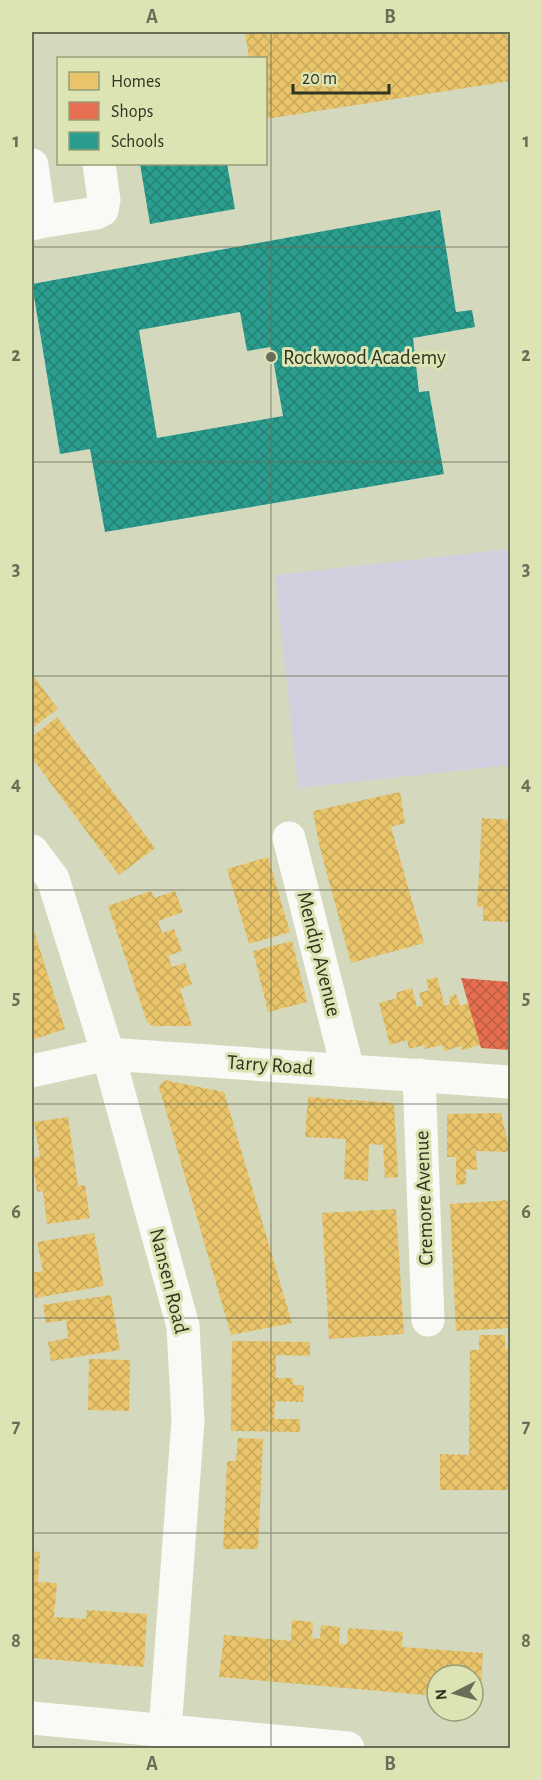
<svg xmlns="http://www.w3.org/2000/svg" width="542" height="1780" font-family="'Alegreya Sans',sans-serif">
	<defs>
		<pattern id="homes-cross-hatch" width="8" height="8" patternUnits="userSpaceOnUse" patternTransform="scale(1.5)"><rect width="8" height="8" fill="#e9c46a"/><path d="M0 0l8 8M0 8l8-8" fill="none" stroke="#c8a95c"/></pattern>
		<pattern id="shops-cross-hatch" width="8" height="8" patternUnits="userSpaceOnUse" patternTransform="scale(1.5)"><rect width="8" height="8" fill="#e76f51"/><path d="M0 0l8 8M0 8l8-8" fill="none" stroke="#bc5c43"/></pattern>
		<pattern id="schools-cross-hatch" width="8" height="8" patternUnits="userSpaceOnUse" patternTransform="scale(1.5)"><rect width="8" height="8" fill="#2a9d8f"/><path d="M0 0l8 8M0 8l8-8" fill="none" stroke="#248174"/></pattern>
	</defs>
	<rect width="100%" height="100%" fill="#d4d9bd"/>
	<path fill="#d3cfdf" d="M 510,549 L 510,765 L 298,788 L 275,575 Z"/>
	<path fill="url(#homes-cross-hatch)" d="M 256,32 L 510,32 L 510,81 L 266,119 L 266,58 L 249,58 L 245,33 Z
		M 32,674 L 58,709 L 32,728 Z
		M 57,717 L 155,848 L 119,875 L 32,758 L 32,737 Z
		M 400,792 L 405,823 L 391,827 L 424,943 L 351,963 L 319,844 L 313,811 Z
		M 482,818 L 510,820 L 510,922 L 483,921 L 483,907 L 477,907 Z
		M 268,857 L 290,932 L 249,944 L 227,869 Z
		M 151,891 L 154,898 L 175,891 L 183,912 L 158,921 L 162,933 L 174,929 L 182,951 L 168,956 L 172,967 L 185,963 L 192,984 L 180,989 L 192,1026 L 153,1026 L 147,1022 L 108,906 Z
		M 32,925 L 65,1029 L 32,1040 Z
		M 292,941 L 307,1002 L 268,1012 L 253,951 Z
		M 437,977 L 445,1006 L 450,1004 L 449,997 L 456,994 L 460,1006 L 469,1003 L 480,1045 L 462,1050 L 461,1046 L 444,1051 L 443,1045 L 425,1049 L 424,1045 L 409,1049 L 407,1040 L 390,1045 L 379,1003 L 397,998 L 396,993 L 412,988 L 417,1007 L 423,1006 L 419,993 L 429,990 L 426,980 Z
		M 164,1080 L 224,1092 L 292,1323 L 231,1335 L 159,1087 Z
		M 308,1097 L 394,1103 L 398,1177 L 385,1178 L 383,1145 L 369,1144 L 368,1181 L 344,1179 L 346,1139 L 305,1137 Z
		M 501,1113 L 510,1152 L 476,1151 L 477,1170 L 466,1169 L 466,1184 L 456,1185 L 456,1157 L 447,1157 L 447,1114 Z
		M 68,1117 L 78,1186 L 85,1185 L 90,1218 L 47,1224 L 43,1191 L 37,1192 L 32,1158 L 40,1157 L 34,1122 Z
		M 510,1200 L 510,1328 L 456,1331 L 450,1204 Z
		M 396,1209 L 404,1334 L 329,1339 L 322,1213 Z
		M 94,1233 L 104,1286 L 35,1298 L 32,1273 L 43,1271 L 37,1242 Z
		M 111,1295 L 120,1350 L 51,1361 L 48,1342 L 68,1338 L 66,1320 L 46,1323 L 43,1305 Z
		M 479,1335 L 505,1335 L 505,1349 L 510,1349 L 510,1490 L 440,1490 L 440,1454 L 469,1455 L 470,1350 L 479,1350 Z
		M 232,1341 L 310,1342 L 310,1356 L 276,1355 L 276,1378 L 293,1378 L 293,1385 L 304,1385 L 303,1402 L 275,1401 L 274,1419 L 300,1419 L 300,1432 L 231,1431 Z
		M 89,1359 L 130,1360 L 129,1411 L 88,1410 Z
		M 238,1438 L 263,1439 L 258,1549 L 223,1549 L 227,1461 L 236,1461 Z
		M 32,1551 L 40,1552 L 38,1582 L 57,1583 L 54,1617 L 86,1619 L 87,1610 L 147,1614 L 144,1667 L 32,1658 Z
		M 292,1620 L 313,1622 L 312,1638 L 320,1639 L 321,1625 L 340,1627 L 339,1644 L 347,1644 L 348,1628 L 403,1632 L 402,1647 L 483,1653 L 480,1699 L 473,1699 L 473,1675 L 437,1675 L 437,1696 L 219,1677 L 224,1635 L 291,1641 Z"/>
	<path fill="url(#shops-cross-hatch)" d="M 461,978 L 510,982 L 510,1050 L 481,1048 Z"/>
	<path fill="url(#schools-cross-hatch)" fill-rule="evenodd" d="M 140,164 L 227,164 L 235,209 L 150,224 Z
		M 440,210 L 456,312 L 472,310 L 475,327 L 413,338 L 419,392 L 429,391 L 444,474 L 105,532 L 90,449 L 60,454 L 32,284 ZM 240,312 L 247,351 L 271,347 L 283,416 L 157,438 L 139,330 Z"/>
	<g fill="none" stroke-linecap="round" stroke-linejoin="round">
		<path stroke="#f9f9f5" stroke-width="33" d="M 32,165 L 40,222 L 32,224
			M 40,222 L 96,213 L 102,210 L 104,200 L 99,164
			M 289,838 L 348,1070
			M 32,851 L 53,879 L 108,1054 L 183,1326 L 188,1420 L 165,1731
			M 32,1071 L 108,1054 L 510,1082
			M 419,1075 L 428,1320"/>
		<path stroke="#f9f9f5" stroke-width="33" d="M 32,1718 L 348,1748"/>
	</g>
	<path fill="none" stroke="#696e58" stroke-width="1.5" stroke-opacity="0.55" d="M 271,32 L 271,1748M 32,247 L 510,247M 32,462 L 510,462M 32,676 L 510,676M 32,890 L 510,890M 32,1104 L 510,1104M 32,1318 L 510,1318M 32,1533 L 510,1533"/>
	<circle fill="#696e58" stroke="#dbe4b2" stroke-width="2" cx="271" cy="357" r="6"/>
	<g text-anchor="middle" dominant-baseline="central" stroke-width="6" stroke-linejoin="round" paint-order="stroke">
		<g font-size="21" fill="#303421" stroke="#dbe4b2" text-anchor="start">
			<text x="283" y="357">Rockwood Academy</text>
		</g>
		<g font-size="21" fill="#303421" stroke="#dbe4b2">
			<text transform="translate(319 954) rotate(76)">Mendip Avenue</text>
			<text transform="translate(270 1065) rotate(4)">Tarry Road</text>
			<text transform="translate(424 1198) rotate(-92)">Cremore Avenue</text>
			<text transform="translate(169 1281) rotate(76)">Nansen Road</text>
		</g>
	</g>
	<rect width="542" height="1780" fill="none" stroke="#dbe4b2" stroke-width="66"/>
	<rect x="57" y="57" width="210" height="108" fill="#dbe4b2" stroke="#979e78" stroke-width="1.5"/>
	<rect x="69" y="72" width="30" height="18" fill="#e9c46a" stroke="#979e78" stroke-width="1.5"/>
	<text x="111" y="87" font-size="18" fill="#303421">Homes</text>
	<rect x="69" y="102" width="30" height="18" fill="#e76f51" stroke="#979e78" stroke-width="1.5"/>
	<text x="111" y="117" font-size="18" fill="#303421">Shops</text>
	<rect x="69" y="132" width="30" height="18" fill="#2a9d8f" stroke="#979e78" stroke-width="1.5"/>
	<text x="111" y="147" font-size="18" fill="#303421">Schools</text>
	<g transform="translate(455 1693) rotate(264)"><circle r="28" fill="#dbe4b2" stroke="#979e78" stroke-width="1.5"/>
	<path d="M0-4.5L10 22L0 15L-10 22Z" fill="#696e58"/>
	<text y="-9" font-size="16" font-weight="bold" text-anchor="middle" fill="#303421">N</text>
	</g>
	<path d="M293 84v9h96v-9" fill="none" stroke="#303421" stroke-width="3"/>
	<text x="302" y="84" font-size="18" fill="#303421" stroke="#dbe4b2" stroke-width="4.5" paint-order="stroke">20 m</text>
	<rect x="33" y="33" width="476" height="1714" fill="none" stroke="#696e58" stroke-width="2"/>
	<g font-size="20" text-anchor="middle" font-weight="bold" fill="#696e58">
		<text x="152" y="23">A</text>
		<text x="390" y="23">B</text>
		<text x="16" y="147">1</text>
		<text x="526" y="147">1</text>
		<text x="16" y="361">2</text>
		<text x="526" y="361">2</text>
		<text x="16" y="575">3</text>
		<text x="526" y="575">3</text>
		<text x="16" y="790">4</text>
		<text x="526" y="790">4</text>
		<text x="16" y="1004">5</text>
		<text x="526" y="1004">5</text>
		<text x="16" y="1218">6</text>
		<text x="526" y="1218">6</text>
		<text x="16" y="1432">7</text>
		<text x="526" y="1432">7</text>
		<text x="16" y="1647">8</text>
		<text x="526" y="1647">8</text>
		<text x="152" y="1770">A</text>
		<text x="390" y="1770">B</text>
	</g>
</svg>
